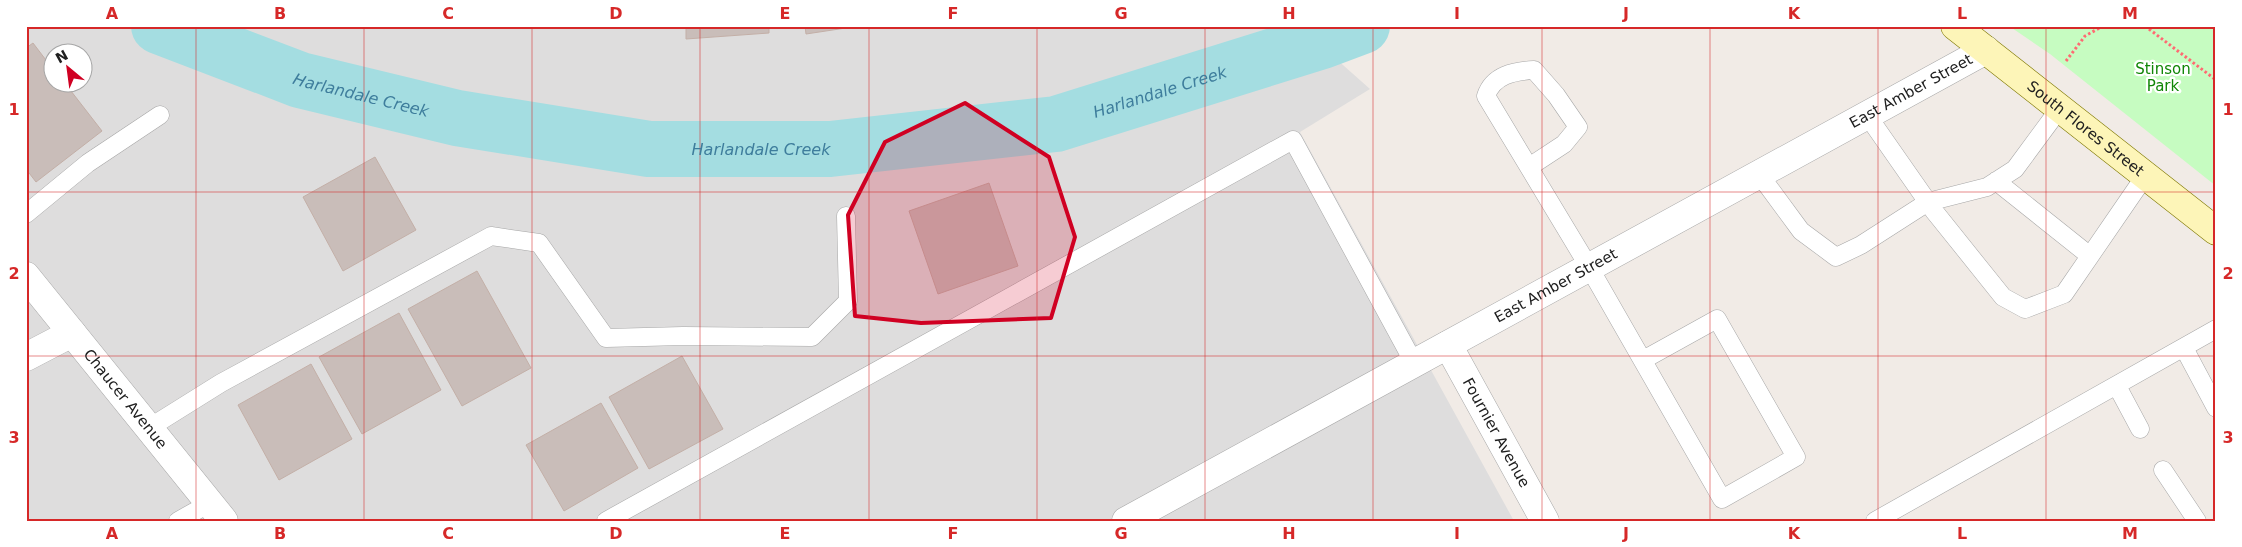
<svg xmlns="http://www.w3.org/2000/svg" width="2242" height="547" font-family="'DejaVu Sans',sans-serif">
	<rect width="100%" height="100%" fill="#f1ebe6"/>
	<path fill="#dedddd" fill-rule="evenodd" d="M 26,26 L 1299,26 L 1370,89 L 1300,132 L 1514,521 L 26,521 ZM 52,52 L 82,52 L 82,82 L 52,82 Z"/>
	<path fill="#c6fcc1" d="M 2009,26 L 2216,26 L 2216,186 L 2050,54 Z"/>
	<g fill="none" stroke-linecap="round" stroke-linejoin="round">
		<path stroke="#a4dde1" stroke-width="56" id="s1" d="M 159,26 L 300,80 L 457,118 L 649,149 L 830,149 L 1056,124 L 1322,41 L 1362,26"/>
	</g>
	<path fill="#c9bdb9" stroke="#c3afa7" d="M 686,26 L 769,26 L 769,33 L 686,39 Z
		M 805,26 L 859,26 L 806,34 Z
		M 33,43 L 52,68 L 52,82 L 64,82 L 102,131 L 36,182 L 26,169 L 26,48 Z
		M 375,157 L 416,230 L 343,271 L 303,197 Z
		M 989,183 L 1018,266 L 938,294 L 909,211 Z
		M 477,271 L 531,368 L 462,406 L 408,309 Z
		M 399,313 L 441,390 L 362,434 L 319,357 Z
		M 682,356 L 723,429 L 649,469 L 609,397 Z
		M 311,364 L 352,439 L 279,480 L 238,405 Z
		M 601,403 L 638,468 L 564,511 L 526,445 Z"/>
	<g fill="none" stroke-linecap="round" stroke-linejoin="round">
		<defs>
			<path id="lane" d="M 1867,115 L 1934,211 L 2003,297 L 2025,309 L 2064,294 L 2145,176
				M 1529,167 L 1564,144 L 1578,127 L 1556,95 L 1534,70 C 1514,71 1493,75 1486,96 L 1589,267 L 1722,499 L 1796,457 L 1717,319 L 1643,360
				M 1759,174 L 1801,231 L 1836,257 L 1861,245 L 1928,202 L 1987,187 L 2015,169 L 2060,108
				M 1996,181 L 2090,256
				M 26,214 L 88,163 L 160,115
				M 2184,348 L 2216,408
				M 2117,386 L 2140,429
				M 149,428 L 221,383 L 491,236 L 539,243 L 606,338 L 683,336 L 812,337 L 848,301 L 846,216
				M 2163,470 L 2197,521
				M 178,521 L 210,503
				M 606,521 L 1293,140 L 1414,363
				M 1875,521 L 2216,329"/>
			<g id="street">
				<path id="s2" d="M 26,276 L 224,521"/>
				<path id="s3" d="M 1448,345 L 1545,521"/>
				<path d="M 26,357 L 72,333"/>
				<path id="s4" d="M 1126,521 L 1986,50"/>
			</g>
			<g id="secondary">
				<path id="s5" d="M 1955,26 L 2216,231"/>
			</g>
		</defs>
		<use href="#lane" stroke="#a7a7a7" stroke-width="19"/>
		<use href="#street" stroke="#a7a7a7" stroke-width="29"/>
		<use href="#secondary" stroke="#7e7700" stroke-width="29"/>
		<path stroke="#ff6972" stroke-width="3" stroke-dasharray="2.5 2.5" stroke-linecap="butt" d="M 2145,26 L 2216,80
			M 2066,61 L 2085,36 L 2103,26"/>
		<use href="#lane" stroke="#fff" stroke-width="18"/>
		<use href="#street" stroke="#fff" stroke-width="28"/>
		<use href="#secondary" stroke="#fdf5b8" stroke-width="28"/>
	</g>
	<path fill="#d00022" fill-opacity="0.2" stroke="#d00022" stroke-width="4" stroke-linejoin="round" d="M 965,103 L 1049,157 L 1075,237 L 1051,318 L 921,323 L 855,316 L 848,215 L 885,142 Z"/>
	<path fill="none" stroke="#d62828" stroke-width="1" stroke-opacity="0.55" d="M 196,26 L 196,521M 364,26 L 364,521M 532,26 L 532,521M 700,26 L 700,521M 869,26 L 869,521M 1037,26 L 1037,521M 1205,26 L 1205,521M 1373,26 L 1373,521M 1542,26 L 1542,521M 1710,26 L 1710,521M 1878,26 L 1878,521M 2046,26 L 2046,521M 26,192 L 2216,192M 26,356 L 2216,356"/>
	<g text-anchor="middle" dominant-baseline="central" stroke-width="4.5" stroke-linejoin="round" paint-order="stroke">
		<g font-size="15" fill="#108606" stroke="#fff">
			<text x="2163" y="69">Stinson<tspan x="2163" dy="17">Park</tspan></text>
		</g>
		<g font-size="15" fill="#202020" stroke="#fff">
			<text stroke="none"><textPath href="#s4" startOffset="895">East Amber Street</textPath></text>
			<text stroke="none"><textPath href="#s5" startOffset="166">South Flores Street</textPath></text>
			<text stroke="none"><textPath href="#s4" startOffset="490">East Amber Street</textPath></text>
			<text stroke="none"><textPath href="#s2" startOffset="158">Chaucer Avenue</textPath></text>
			<text stroke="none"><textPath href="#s3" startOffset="100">Fournier Avenue</textPath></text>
		</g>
		<g font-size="16" font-style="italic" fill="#3e7d9c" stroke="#fff">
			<text stroke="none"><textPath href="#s1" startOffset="1024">Harlandale Creek</textPath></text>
			<text stroke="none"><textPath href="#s1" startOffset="214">Harlandale Creek</textPath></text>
			<text stroke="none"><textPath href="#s1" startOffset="619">Harlandale Creek</textPath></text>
		</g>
	</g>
	<rect width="2242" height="547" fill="none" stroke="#ffffff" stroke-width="55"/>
	<g transform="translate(68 68) rotate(331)"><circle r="24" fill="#ffffff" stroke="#a6a6a6"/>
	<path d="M0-4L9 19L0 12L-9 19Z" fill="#d00022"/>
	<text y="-8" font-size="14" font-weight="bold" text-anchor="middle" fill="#202020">N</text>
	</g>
	<rect x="28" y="28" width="2186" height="492" fill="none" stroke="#d62828" stroke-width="2"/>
	<g font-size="16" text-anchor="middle" font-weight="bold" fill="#d62828">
		<text x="112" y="19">A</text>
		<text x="280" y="19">B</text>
		<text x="448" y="19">C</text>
		<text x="616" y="19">D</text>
		<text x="785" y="19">E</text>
		<text x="953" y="19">F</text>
		<text x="1121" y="19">G</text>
		<text x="1289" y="19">H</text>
		<text x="1457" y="19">I</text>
		<text x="1626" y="19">J</text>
		<text x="1794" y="19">K</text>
		<text x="1962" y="19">L</text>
		<text x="2130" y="19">M</text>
		<text x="14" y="115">1</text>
		<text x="2228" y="115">1</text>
		<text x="14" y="279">2</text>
		<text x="2228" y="279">2</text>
		<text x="14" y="443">3</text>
		<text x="2228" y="443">3</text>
		<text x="112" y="539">A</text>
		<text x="280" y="539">B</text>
		<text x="448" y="539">C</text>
		<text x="616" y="539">D</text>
		<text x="785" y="539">E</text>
		<text x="953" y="539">F</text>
		<text x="1121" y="539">G</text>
		<text x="1289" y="539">H</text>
		<text x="1457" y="539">I</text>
		<text x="1626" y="539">J</text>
		<text x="1794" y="539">K</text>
		<text x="1962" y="539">L</text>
		<text x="2130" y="539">M</text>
	</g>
</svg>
